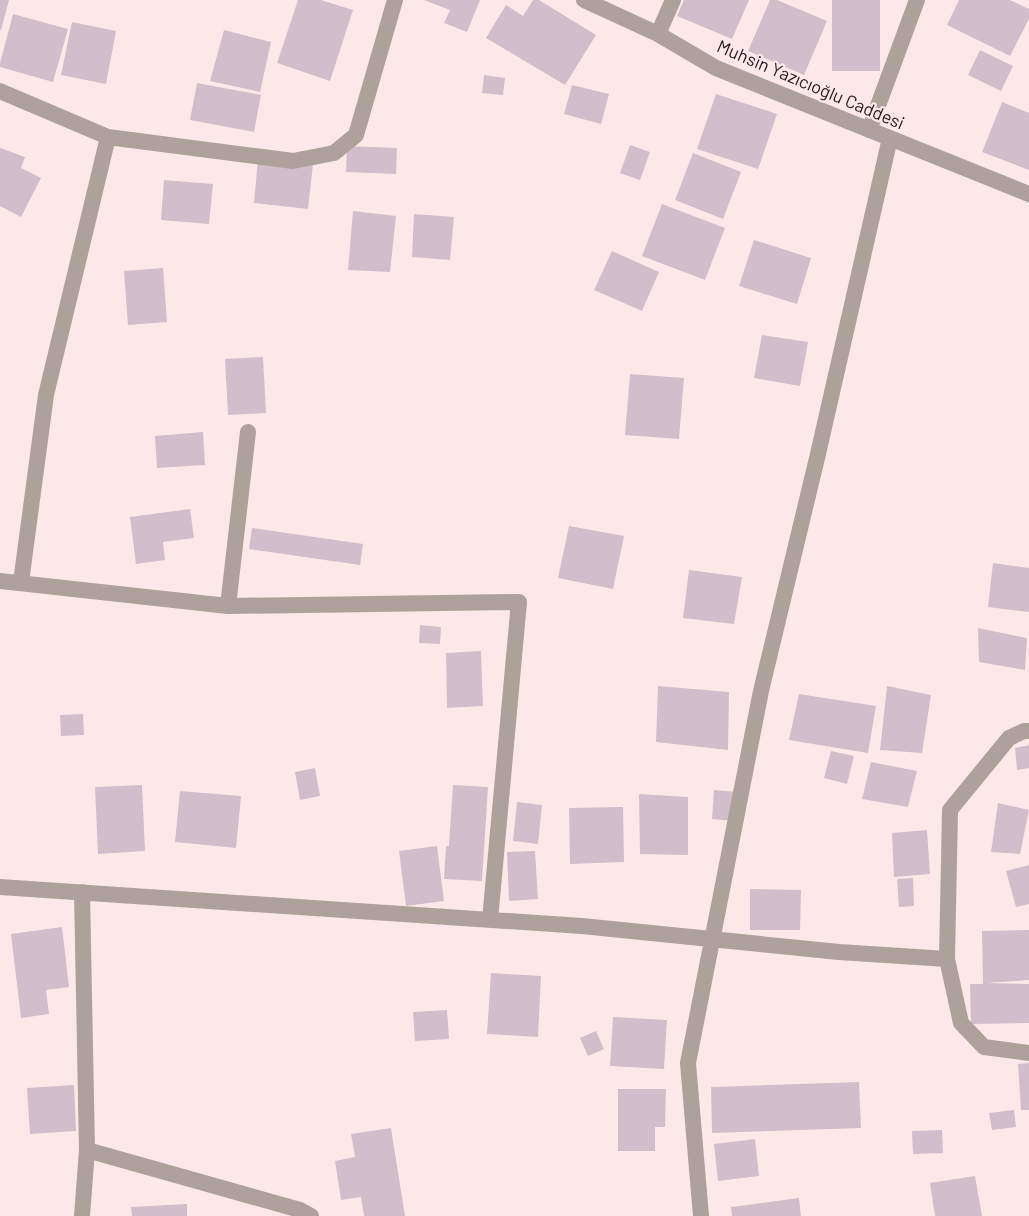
<svg xmlns="http://www.w3.org/2000/svg" width="1029" height="1216" font-family="Barlow,sans-serif">
	<rect width="100%" height="100%" fill="#fde8e9"/>
	<path fill="#d2beca" d="M 0,0 L 9,0 L 1,30 L 0,30 Z
		M 298,0 L 321,0 L 353,10 L 330,81 L 277,63 Z
		M 424,0 L 480,0 L 467,32 L 444,23 L 450,10 Z
		M 533,0 L 539,0 L 596,35 L 565,85 L 486,38 L 506,5 L 523,16 Z
		M 684,0 L 749,0 L 732,39 L 677,16 Z
		M 770,0 L 777,0 L 827,21 L 804,75 L 748,51 Z
		M 832,0 L 880,0 L 880,71 L 832,71 Z
		M 959,0 L 1010,0 L 1029,9 L 1029,19 L 1010,56 L 947,25 Z
		M 13,14 L 68,29 L 53,82 L 0,67 L 0,63 Z
		M 72,22 L 116,31 L 106,84 L 61,75 Z
		M 224,30 L 271,42 L 260,92 L 210,81 Z
		M 980,50 L 1013,66 L 1001,91 L 968,75 Z
		M 484,75 L 505,78 L 503,95 L 482,93 Z
		M 197,83 L 261,95 L 254,132 L 190,120 Z
		M 572,85 L 609,94 L 601,124 L 564,114 Z
		M 716,94 L 777,114 L 758,169 L 697,149 Z
		M 1002,102 L 1029,113 L 1029,170 L 982,152 Z
		M 630,145 L 650,152 L 640,180 L 620,173 Z
		M 347,146 L 397,148 L 396,174 L 346,172 Z
		M 0,148 L 25,157 L 21,168 L 41,178 L 21,217 L 0,206 Z
		M 693,153 L 741,172 L 723,219 L 675,200 Z
		M 258,159 L 313,164 L 308,209 L 254,203 Z
		M 164,180 L 213,184 L 209,224 L 161,220 Z
		M 662,204 L 725,228 L 705,280 L 642,256 Z
		M 353,211 L 396,216 L 390,272 L 348,270 Z
		M 414,214 L 454,217 L 450,260 L 412,257 Z
		M 754,240 L 811,258 L 797,304 L 739,286 Z
		M 612,251 L 659,272 L 642,311 L 594,290 Z
		M 163,268 L 167,322 L 128,325 L 124,271 Z
		M 762,335 L 808,342 L 800,386 L 754,378 Z
		M 263,357 L 266,413 L 228,415 L 225,359 Z
		M 630,374 L 684,378 L 679,439 L 625,435 Z
		M 203,432 L 205,465 L 157,468 L 155,436 Z
		M 190,509 L 194,538 L 163,542 L 165,560 L 136,564 L 130,517 Z
		M 569,526 L 624,536 L 613,589 L 558,578 Z
		M 252,528 L 363,544 L 360,565 L 249,549 Z
		M 993,563 L 1029,568 L 1029,612 L 988,607 Z
		M 689,570 L 742,577 L 734,624 L 683,618 Z
		M 420,625 L 441,627 L 440,644 L 419,643 Z
		M 978,628 L 1027,638 L 1025,670 L 979,662 Z
		M 481,651 L 483,706 L 447,708 L 446,653 Z
		M 658,686 L 729,692 L 728,750 L 656,742 Z
		M 887,686 L 931,695 L 922,753 L 880,750 Z
		M 799,694 L 876,706 L 868,753 L 789,740 Z
		M 83,714 L 84,735 L 61,736 L 60,715 Z
		M 1029,745 L 1029,768 L 1017,770 L 1015,748 Z
		M 831,751 L 854,756 L 847,784 L 824,778 Z
		M 871,762 L 917,771 L 908,807 L 862,799 Z
		M 315,768 L 320,796 L 300,800 L 295,772 Z
		M 142,785 L 145,851 L 98,854 L 95,787 Z
		M 453,785 L 488,787 L 482,881 L 444,879 L 446,846 L 449,846 Z
		M 714,790 L 737,792 L 735,821 L 712,819 Z
		M 180,791 L 241,796 L 236,848 L 175,842 Z
		M 639,794 L 688,797 L 688,855 L 640,854 Z
		M 517,802 L 542,805 L 538,844 L 513,841 Z
		M 998,803 L 1029,810 L 1020,854 L 991,852 Z
		M 623,807 L 624,862 L 570,864 L 569,808 Z
		M 927,830 L 930,874 L 894,877 L 892,833 Z
		M 437,846 L 444,901 L 406,906 L 399,851 Z
		M 535,851 L 538,899 L 509,901 L 507,852 Z
		M 1029,865 L 1029,904 L 1016,907 L 1006,871 Z
		M 913,878 L 914,906 L 899,907 L 897,879 Z
		M 750,889 L 801,890 L 800,930 L 750,930 Z
		M 62,927 L 69,987 L 46,990 L 49,1014 L 21,1018 L 11,934 Z
		M 1029,930 L 1029,980 L 987,983 L 1029,984 L 1029,1023 L 971,1024 L 970,984 L 983,984 L 982,931 Z
		M 491,973 L 541,976 L 538,1037 L 487,1034 Z
		M 447,1010 L 449,1039 L 415,1041 L 413,1012 Z
		M 613,1017 L 667,1020 L 664,1069 L 610,1066 Z
		M 596,1031 L 604,1049 L 588,1056 L 580,1038 Z
		M 1029,1063 L 1029,1110 L 1021,1110 L 1018,1064 Z
		M 859,1082 L 861,1128 L 712,1133 L 711,1087 Z
		M 74,1085 L 76,1131 L 30,1134 L 27,1088 Z
		M 618,1089 L 666,1089 L 665,1127 L 655,1127 L 655,1151 L 618,1151 Z
		M 1014,1110 L 1016,1127 L 992,1130 L 989,1113 Z
		M 391,1128 L 405,1216 L 364,1216 L 361,1197 L 341,1200 L 335,1161 L 355,1157 L 351,1134 Z
		M 942,1130 L 943,1153 L 913,1154 L 912,1131 Z
		M 755,1139 L 759,1176 L 718,1181 L 714,1144 Z
		M 975,1176 L 982,1216 L 935,1216 L 930,1183 Z
		M 799,1198 L 801,1216 L 732,1216 L 731,1207 Z
		M 187,1204 L 187,1216 L 132,1216 L 131,1207 Z"/>
	<g fill="none" stroke-linecap="round" stroke-linejoin="round">
		<path stroke="#aea09a" stroke-width="16" d="M 584,0 L 658,34 L 716,68 L 1029,194
			M 658,34 L 673,0
			M 0,91 L 108,137 L 293,161 L 334,153 L 356,135 L 395,0
			M 869,130 L 917,0
			M 0,581 L 228,606 L 519,602 L 490,920
			M 21,582 L 46,395 L 108,137
			M 228,606 L 248,432
			M 1029,731 L 1024,731 L 1009,738 L 950,810 L 947,959 L 961,1023 L 984,1047 L 1029,1053
			M 0,887 L 582,926 L 839,952 L 947,959
			M 87,1150 L 300,1210 L 311,1216
			M 82,1216 L 87,1150 L 82,892
			M 701,1216 L 688,1063 L 761,691 L 818,454 L 890,138"/>
	</g>
	<g text-anchor="middle" dominant-baseline="central" stroke-width="4.5" stroke-linejoin="round" paint-order="stroke">
		<g font-size="18" fill="#241b1c" stroke="#fde8e9">
			<text transform="translate(811 84) rotate(23)">Muhsin Yazıcıoğlu Caddesi</text>
		</g>
	</g>
</svg>
